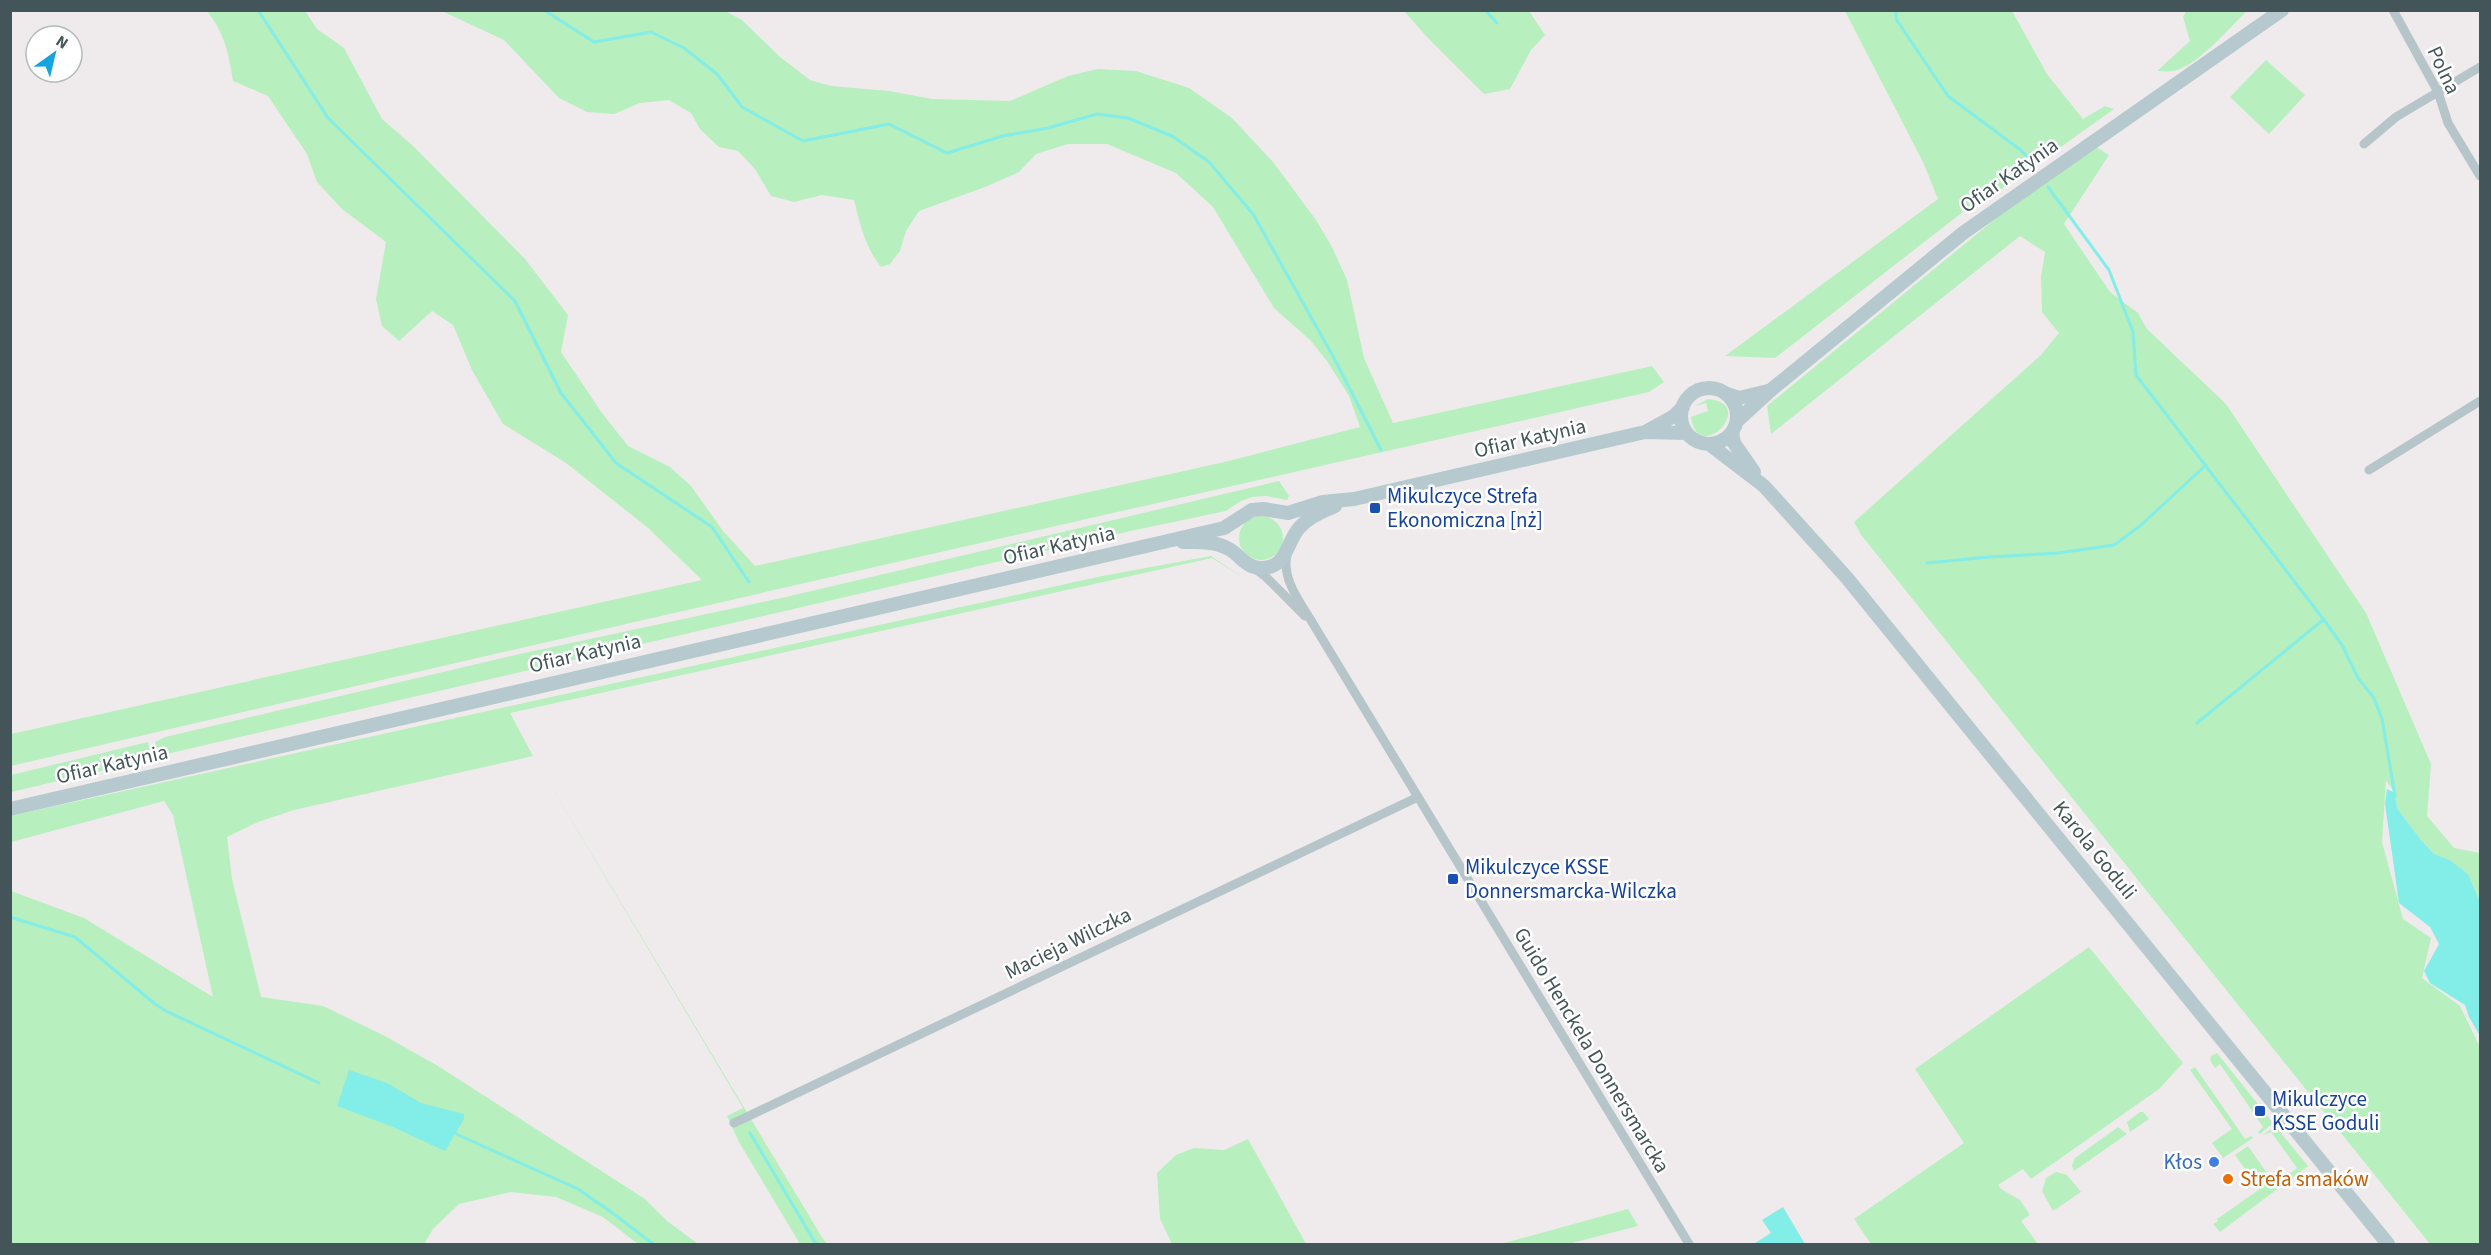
<svg xmlns="http://www.w3.org/2000/svg" width="2491" height="1255" font-family="'Source Sans 3',sans-serif">
	<rect width="100%" height="100%" fill="#efebec"/>
	<path fill="#b7efbe" d="M 207,11 L 305,11 L 317,29 L 344,48 L 382,119 L 413,146 L 525,259 L 568,315 L 561,352 L 602,413 L 628,446 L 670,467 L 691,486 L 723,531 L 755,566 L 1229,461 L 1360,427 L 1349,396 L 1327,361 L 1310,340 L 1274,308 L 1213,207 L 1176,173 L 1107,144 L 1068,144 L 1036,154 L 1019,172 L 985,187 L 919,211 L 906,231 L 900,251 L 890,264 L 881,267 C 865,247 860,224 854,200 L 822,195 L 794,202 L 771,196 L 755,169 L 738,151 L 719,147 L 700,129 L 691,113 L 669,100 L 640,103 L 614,114 L 587,112 L 559,98 L 504,40 L 442,11 L 725,11 L 742,20 L 780,57 L 810,80 L 831,86 L 889,91 L 932,99 L 1010,101 L 1068,76 L 1098,69 L 1136,71 L 1189,88 L 1232,118 L 1273,162 L 1316,220 L 1332,247 L 1347,280 L 1364,358 L 1393,423 L 1652,366 L 1664,382 L 1649,392 C 1102,515 556,639 11,766 L 11,734 L 702,580 L 647,527 L 566,463 L 503,424 L 472,370 L 453,325 L 432,311 L 399,341 L 382,326 L 376,299 L 386,242 L 342,209 L 317,182 L 307,154 L 268,96 L 233,81 C 229,54 224,32 207,11 Z
		M 1404,11 L 1529,11 L 1545,35 L 1531,50 L 1510,89 L 1484,94 L 1428,38 Z
		M 1845,11 L 2012,11 L 2047,74 L 2083,119 L 2105,106 L 2114,109 L 1989,198 L 1986,194 L 1775,358 L 1725,356 L 1938,199 L 1924,164 Z
		M 2186,11 L 2247,11 C 2230,27 2195,69 2172,71 C 2167,72 2162,71 2157,71 L 2190,41 L 2183,17 Z
		M 2266,60 L 2305,95 L 2269,134 L 2230,97 Z
		M 2094,146 L 2109,155 L 2064,224 L 2110,292 L 2138,313 L 2147,329 L 2226,404 L 2366,613 L 2431,764 L 2427,816 L 2454,848 L 2480,853 L 2480,902 L 2468,874 L 2450,860 L 2434,854 L 2421,840 L 2397,808 L 2395,793 L 2386,780 L 2382,842 L 2403,919 L 2431,938 L 2422,978 L 2460,1006 L 2480,1047 L 2480,1244 L 2430,1244 L 1862,536 L 1854,522 L 2041,355 L 2059,333 L 2042,312 L 2041,277 L 2045,252 L 2020,236 L 1771,434 L 1767,406 L 2000,215 Z
		M 1708,399 C 1759,403 1698,467 1691,417 L 1708,411 L 1706,403 L 1695,406 Z
		M 1279,481 L 1289,496 L 1287,500 L 1266,496 L 1252,497 L 1241,501 L 1226,511 L 1135,530 L 158,756 L 155,742 L 165,737 L 520,654 L 786,597 Z
		M1239 538a22 22 0 1 1 44 0a22 22 0 1 1-44 0Z
		M 1211,556 L 1245,579 L 1212,558 L 510,713 L 533,756 L 823,1239 L 828,1244 L 800,1244 L 739,1142 L 727,1116 L 743,1108 L 533,756 L 294,810 L 258,822 L 227,837 L 232,879 L 261,997 L 323,1006 L 383,1035 L 438,1066 L 645,1199 L 667,1221 L 698,1244 L 638,1244 L 603,1217 L 556,1197 L 511,1192 L 459,1204 L 433,1229 L 424,1244 L 11,1244 L 11,891 L 84,918 L 213,997 L 173,815 L 164,801 L 11,842 L 10,816 L 1102,576 Z
		M 148,742 L 152,759 L 11,792 L 11,775 Z
		M 2089,947 L 2183,1063 L 2159,1089 L 2031,1179 L 2023,1169 L 1998,1185 L 2001,1189 L 2020,1200 L 2030,1215 L 2021,1221 L 2038,1244 L 1871,1244 L 1854,1219 L 1964,1143 L 1915,1069 Z
		M 2217,1053 L 2273,1123 L 2260,1134 L 2258,1132 L 2263,1127 L 2220,1064 L 2215,1068 L 2210,1060 L 2211,1056 Z
		M 2195,1067 L 2245,1139 L 2251,1136 L 2253,1138 L 2223,1158 L 2212,1143 L 2232,1129 L 2190,1070 Z
		M 2140,1112 L 2143,1112 L 2149,1119 L 2130,1132 L 2127,1122 Z
		M 2275,1126 L 2308,1166 L 2220,1232 L 2213,1224 L 2218,1221 L 2217,1219 L 2260,1189 L 2235,1155 L 2248,1146 L 2275,1185 L 2297,1168 L 2271,1132 L 2263,1135 Z
		M 2118,1127 L 2127,1134 L 2074,1171 L 2072,1165 L 2075,1158 Z
		M 1248,1139 L 1306,1244 L 1172,1244 L 1160,1219 L 1157,1173 L 1176,1155 L 1194,1148 L 1224,1150 Z
		M 2056,1172 L 2067,1175 L 2081,1192 L 2053,1211 L 2042,1191 L 2046,1178 Z
		M 1628,1209 L 1638,1226 L 1568,1244 L 1501,1244 Z"/>
	<path fill="#83ede7" d="M 2387,789 L 2395,793 L 2397,808 L 2421,840 L 2434,854 L 2450,860 L 2468,874 L 2480,902 L 2480,1036 L 2469,1017 L 2465,1005 L 2430,983 L 2424,971 L 2439,944 L 2430,927 L 2399,903 L 2385,804 Z
		M 349,1070 L 387,1083 L 421,1103 L 464,1114 L 464,1119 L 445,1151 L 393,1127 L 337,1106 Z
		M 1783,1207 L 1805,1244 L 1757,1244 L 1755,1243 L 1771,1233 L 1762,1220 Z"/>
	<g fill="none" stroke-linecap="round" stroke-linejoin="round">
		<path stroke="#83ede7" stroke-width="3" d="M 258,10 L 328,118 L 515,301 L 561,393 L 616,463 L 712,527 L 749,582
			M 544,10 L 594,42 L 651,32 L 684,48 L 717,74 L 742,107 L 803,141 L 889,124 L 947,153 L 1003,136 L 1048,128 L 1097,114 L 1128,118 L 1172,136 L 1209,162 L 1253,214 L 1334,358 L 1381,450
			M 1485,10 L 1497,23
			M 1896,10 L 1896,19 L 1948,96 L 2022,151 L 2035,167
			M 2048,187 L 2109,270 L 2133,332 L 2136,375 L 2324,620 L 2342,645 L 2358,678 L 2374,698 L 2382,719 L 2395,796
			M 1927,563 L 1989,557 L 2058,553 L 2114,545 L 2140,526 L 2206,465
			M 2197,723 L 2323,620
			M 10,917 L 75,937 L 155,1004 L 166,1011 L 319,1083
			M 454,1133 L 578,1189 L 614,1214 L 653,1244
			M 750,1133 L 816,1244"/>
		<path stroke="#b6c5c9" stroke-width="9" d="M 2393,10 L 2438,92 L 2448,123 L 2480,176
			M 2364,144 L 2396,117 L 2480,67
			M 2369,470 L 2480,401
			M 1287,555 C 1281,580 1303,606 1315,627 L 1689,1244
			M 1254,568 L 1266,577 L 1305,616
			M 734,1123 L 1418,797"/>
		<path stroke="#b6c9ce" stroke-width="14" d="M1681 416a28 28 0 1 1 56 0a28 28 0 1 1-56 0Z
			M 1727,394 L 1739,398 L 1768,391
			M 1737,421 L 1771,390 L 1963,233 L 2282,10
			M 1647,431 L 1674,416 L 1683,407
			M 1732,432 L 1734,443 L 1754,472
			M 1709,444 L 1764,486 L 1847,578 L 2388,1244
			M 1183,542 C 1198,542 1215,541 1229,549 C 1240,555 1245,567 1260,568 C 1287,569 1286,543 1299,528 C 1308,517 1322,512 1335,506
			M 10,809 L 1224,528 L 1252,510 L 1263,509 L 1288,513 L 1323,502 L 1354,499 L 1645,432 L 1687,433"/>
	</g>
	<g fill="#1a4fb4" stroke="#fff" stroke-width="2">
		<rect x="1369" y="502" width="12" height="12" rx="3"/>
		<rect x="1447" y="873" width="12" height="12" rx="3"/>
		<rect x="2254" y="1105" width="12" height="12" rx="3"/>
	</g>
	<circle fill="#3f7fe0" stroke="#fff" stroke-width="2" cx="2214" cy="1162" r="6"/>
	<circle fill="#e8710a" stroke="#fff" stroke-width="2" cx="2228" cy="1179" r="6"/>
	<g text-anchor="middle" dominant-baseline="central" stroke-width="5" stroke-linejoin="round" paint-order="stroke">
		<g font-size="21" fill="#445559" stroke="#fff">
			<text transform="translate(2444 70) rotate(65)">Polna</text>
			<text transform="translate(2009 175) rotate(-35)">Ofiar Katynia</text>
			<text transform="translate(1530 438) rotate(-13)">Ofiar Katynia</text>
			<text transform="translate(1059 545) rotate(-13)">Ofiar Katynia</text>
			<text transform="translate(585 653) rotate(-13)">Ofiar Katynia</text>
			<text transform="translate(112 764) rotate(-13)">Ofiar Katynia</text>
			<text transform="translate(2095 850) rotate(51)">Karola Goduli</text>
			<text transform="translate(1068 943) rotate(-26)">Macieja Wilczka</text>
			<text transform="translate(1592 1050) rotate(59)">Guido Henckela Donnersmarcka</text>
		</g>
		<g font-size="21" fill="#164399" stroke="#fff" text-anchor="start">
			<text x="1387" y="496">Mikulczyce Strefa<tspan x="1387" dy="24">Ekonomiczna [nż]</tspan></text>
			<text x="1465" y="867">Mikulczyce KSSE<tspan x="1465" dy="24">Donnersmarcka-Wilczka</tspan></text>
			<text x="2272" y="1099">Mikulczyce<tspan x="2272" dy="24">KSSE Goduli</tspan></text>
		</g>
		<g font-size="21" fill="#366cbe" stroke="#fff" text-anchor="end">
			<text x="2202" y="1162">Kłos</text>
		</g>
		<g font-size="21" fill="#c56008" stroke="#fff" text-anchor="start">
			<text x="2240" y="1179">Strefa smaków</text>
		</g>
	</g>
	<rect width="2491" height="1255" fill="none" stroke="#445559" stroke-width="24"/>
	<g transform="translate(54 54) rotate(34)"><circle r="28" fill="#ffffff" stroke="#b4bbbd" stroke-width="1.5"/>
	<path d="M0-4.5L10 22L0 15L-10 22Z" fill="#14a4e0"/>
	<text y="-9" font-size="16" font-weight="bold" text-anchor="middle" fill="#445559">N</text>
	</g>
</svg>
